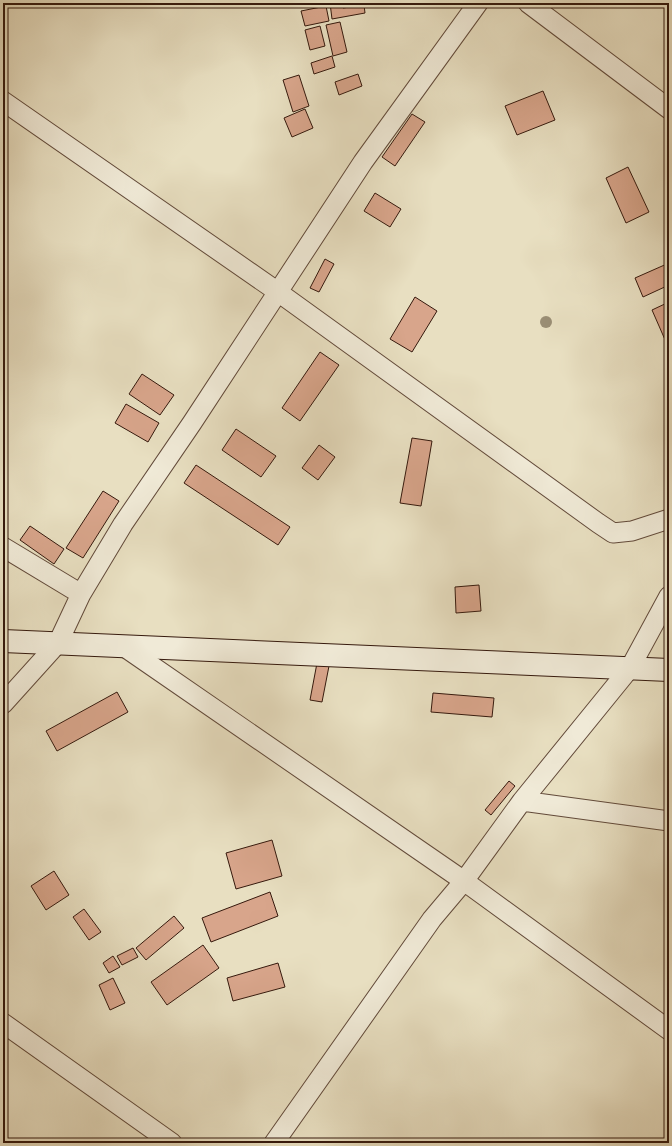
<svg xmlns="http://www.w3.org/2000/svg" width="672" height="1146" font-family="Cardo,serif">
	<rect width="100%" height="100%" fill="#e8dfc1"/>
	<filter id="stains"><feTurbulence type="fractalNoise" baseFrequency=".005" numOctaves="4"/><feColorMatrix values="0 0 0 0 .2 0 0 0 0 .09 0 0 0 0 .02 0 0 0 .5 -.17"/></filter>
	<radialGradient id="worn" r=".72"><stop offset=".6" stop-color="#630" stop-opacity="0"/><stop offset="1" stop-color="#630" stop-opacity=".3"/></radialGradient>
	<path fill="#d8a58b" stroke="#35190d" d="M 330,3 L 342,3 L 343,8 L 364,5 L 365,13 L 332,19 Z
		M 326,6 L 329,21 L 305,26 L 301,11 Z
		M 340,22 L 347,52 L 333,56 L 326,25 Z
		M 320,26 L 325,46 L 310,50 L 305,30 Z
		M 332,56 L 335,67 L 314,74 L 311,63 Z
		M 358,74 L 362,86 L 339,95 L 335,82 Z
		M 299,75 L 309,106 L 293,112 L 283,80 Z
		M 543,91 L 555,120 L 517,135 L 505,106 Z
		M 305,109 L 313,128 L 292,137 L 284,118 Z
		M 412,114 L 425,122 L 395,166 L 382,157 Z
		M 628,167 L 649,212 L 626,223 L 606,178 Z
		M 375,193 L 401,209 L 390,227 L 364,211 Z
		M 325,259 L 334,264 L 319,292 L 310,288 Z
		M 669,263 L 669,285 L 643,297 L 635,278 Z
		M 415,297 L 437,311 L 412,352 L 390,339 Z
		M 669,302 L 669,341 L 666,342 L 652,310 Z
		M 320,352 L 339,365 L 300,421 L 282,408 Z
		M 142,374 L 174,395 L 160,415 L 129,394 Z
		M 126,404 L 159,423 L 148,442 L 115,423 Z
		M 236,429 L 276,456 L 261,477 L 222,450 Z
		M 412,438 L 432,441 L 421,506 L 400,503 Z
		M 319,445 L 335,457 L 318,480 L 302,468 Z
		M 196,465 L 290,527 L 278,545 L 184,483 Z
		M 103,491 L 119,501 L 83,558 L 66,548 Z
		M 30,526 L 64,549 L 54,564 L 20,540 Z
		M 479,585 L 481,611 L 456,613 L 455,587 Z
		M 317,663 L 329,666 L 322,702 L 310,700 Z
		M 117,692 L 128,712 L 57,751 L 46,731 Z
		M 433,693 L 494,698 L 492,717 L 431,712 Z
		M 509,781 L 515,786 L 491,815 L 485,810 Z
		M 272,840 L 282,876 L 236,889 L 226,853 Z
		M 54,871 L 69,895 L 46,910 L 31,886 Z
		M 270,892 L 278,916 L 211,942 L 202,918 Z
		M 84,909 L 101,932 L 89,940 L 73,917 Z
		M 174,916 L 184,928 L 146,960 L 136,948 Z
		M 203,945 L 219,968 L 167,1005 L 151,982 Z
		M 133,948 L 138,957 L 122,965 L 117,956 Z
		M 113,956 L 120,967 L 109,973 L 103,963 Z
		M 278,963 L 285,987 L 233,1001 L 227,978 Z
		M 113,978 L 125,1003 L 110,1010 L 99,985 Z"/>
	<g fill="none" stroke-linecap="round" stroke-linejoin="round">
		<defs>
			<path id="minor" d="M 528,3 L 669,109
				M 3,101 L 278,292 L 598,523 L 613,533 L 632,531 L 669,519
				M 3,547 L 81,594
				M 123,646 L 464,881 L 669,1030
				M 3,704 L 58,643 L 81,594 L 123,524 L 192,423 L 363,162 L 478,3
				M 522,801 L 669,821
				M 3,1023 L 172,1143
				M 274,1143 L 432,919 L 464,881 L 522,801 L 630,668 L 669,596"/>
			<path id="secondary" d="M 3,641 L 669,670"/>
		</defs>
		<use href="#minor" stroke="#624a3a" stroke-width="21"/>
		<use href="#secondary" stroke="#35190d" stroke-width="24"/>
		<use href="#minor" stroke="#f0ead7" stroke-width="19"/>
		<use href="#secondary" stroke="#f0ead7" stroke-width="22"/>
	</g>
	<circle fill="#9a8e75" cx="546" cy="322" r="6"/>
	<rect width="672" height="1146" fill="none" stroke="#e8dfc1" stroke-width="16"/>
	<rect x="4" y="4" width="664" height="1138" fill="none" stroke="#35190d" stroke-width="2"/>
	<rect x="8" y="8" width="656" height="1130" fill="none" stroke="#35190d"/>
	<rect width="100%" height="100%" filter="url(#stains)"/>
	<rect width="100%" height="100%" fill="url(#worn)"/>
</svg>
